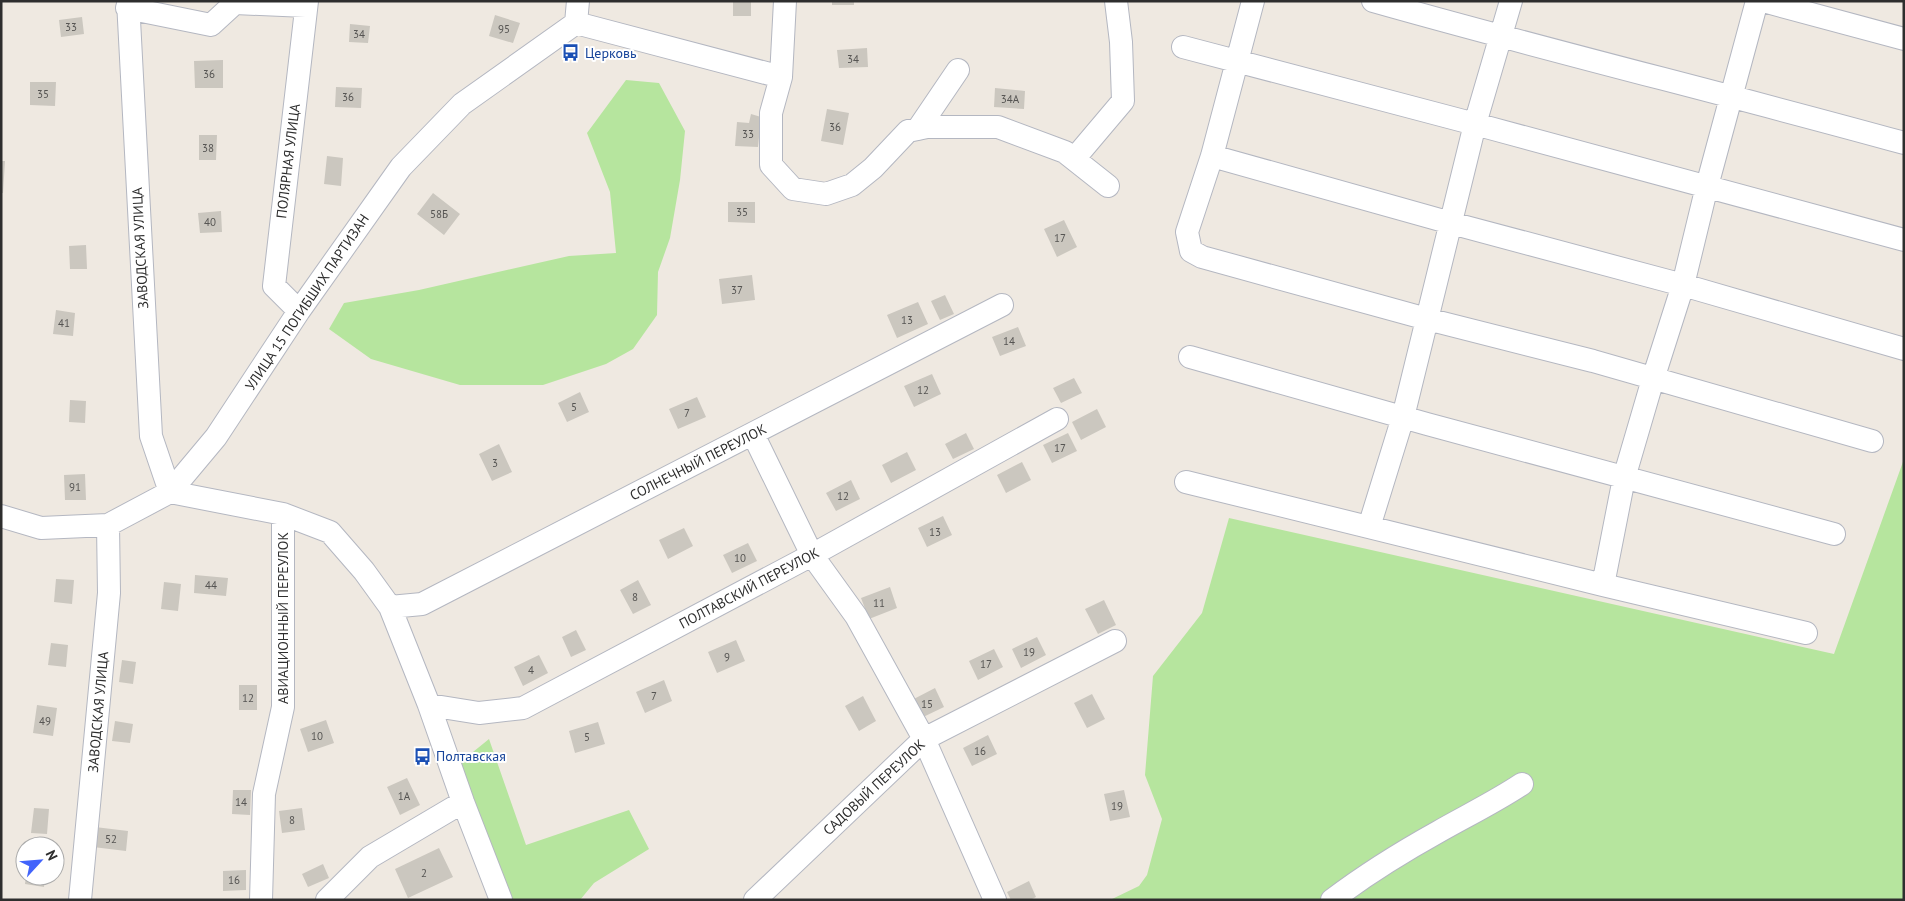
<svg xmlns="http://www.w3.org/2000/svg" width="1905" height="901" font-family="'PT Sans',sans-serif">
	<rect width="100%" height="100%" fill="#efe9e1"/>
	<path fill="#b6e59e" d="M 626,80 L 659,83 L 685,131 L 680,180 L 670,238 L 658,272 L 657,315 L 633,349 L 606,364 L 543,385 L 460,385 L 371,359 L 329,329 L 344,303 L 419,290 L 569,256 L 616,253 L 610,192 L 587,133 Z
		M 1904,459 L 1904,900 L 1110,900 L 1139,886 L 1147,875 L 1162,819 L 1145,775 L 1153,676 L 1202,613 L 1229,518 L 1834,654 Z
		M 489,739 L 526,845 L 629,810 L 649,849 L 594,883 L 580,900 L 509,900 L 457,765 Z"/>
	<path fill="#cbc7bf" d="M 733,1 L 751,1 L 751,16 L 733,16 Z
		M 832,1 L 854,1 L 854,5 L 832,5 Z
		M 495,15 L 520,23 L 513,43 L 489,36 Z
		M 82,17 L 84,34 L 61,37 L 59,20 Z
		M 350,24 L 370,26 L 368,43 L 349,42 Z
		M 867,48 L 868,67 L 839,68 L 837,50 Z
		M 223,60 L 223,88 L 195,88 L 194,61 Z
		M 30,82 L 56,82 L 55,106 L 30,105 Z
		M 336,87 L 362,88 L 361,108 L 335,107 Z
		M 995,88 L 1025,91 L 1024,109 L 994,107 Z
		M 827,109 L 849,113 L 843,145 L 821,141 Z
		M 751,114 L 761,117 L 758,147 L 735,146 L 737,122 L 749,123 Z
		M 199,135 L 217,135 L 216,160 L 199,160 Z
		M 327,156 L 343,158 L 341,186 L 324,184 Z
		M 1,161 L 5,161 L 3,193 L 1,193 Z
		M 433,193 L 460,214 L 444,235 L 417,214 Z
		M 728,202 L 755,202 L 755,223 L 728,222 Z
		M 221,211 L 222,232 L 200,233 L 198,213 Z
		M 1064,220 L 1077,247 L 1057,257 L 1044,229 Z
		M 86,245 L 87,269 L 70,269 L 69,246 Z
		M 752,275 L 755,300 L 722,304 L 719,279 Z
		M 945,295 L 954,314 L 940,320 L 931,301 Z
		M 918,302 L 928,324 L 897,338 L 887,315 Z
		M 56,310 L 75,313 L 73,336 L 53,334 Z
		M 1018,327 L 1026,346 L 1000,356 L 992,337 Z
		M 932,374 L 941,394 L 914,407 L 904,386 Z
		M 1074,378 L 1082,393 L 1061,403 L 1053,388 Z
		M 580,392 L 589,412 L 567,422 L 558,403 Z
		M 697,397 L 706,417 L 678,429 L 669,409 Z
		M 70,400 L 86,401 L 85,423 L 69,422 Z
		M 1097,409 L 1106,427 L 1081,440 L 1072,422 Z
		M 966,433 L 974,449 L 953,459 L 945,444 Z
		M 1068,433 L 1077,451 L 1052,463 L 1043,445 Z
		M 499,444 L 512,472 L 492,481 L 479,454 Z
		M 907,452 L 916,470 L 891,483 L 882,465 Z
		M 1022,462 L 1031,480 L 1006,493 L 997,475 Z
		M 85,474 L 86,500 L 65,500 L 64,475 Z
		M 851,480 L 860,499 L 836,511 L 826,493 Z
		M 943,516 L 952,535 L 927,547 L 918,528 Z
		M 684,528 L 693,546 L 668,559 L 659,540 Z
		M 748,543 L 757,561 L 732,573 L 723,555 Z
		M 195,575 L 228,578 L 226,596 L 194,593 Z
		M 56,579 L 74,580 L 72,604 L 54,602 Z
		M 638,580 L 651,605 L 633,614 L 620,590 Z
		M 164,582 L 181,584 L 178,611 L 161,609 Z
		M 890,587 L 897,608 L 869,619 L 861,598 Z
		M 1104,600 L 1116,625 L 1098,634 L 1085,609 Z
		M 576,630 L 586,650 L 571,657 L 562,637 Z
		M 1037,637 L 1046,655 L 1021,668 L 1012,649 Z
		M 736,640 L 745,661 L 717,673 L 708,652 Z
		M 51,643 L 68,645 L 66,667 L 48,665 Z
		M 994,649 L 1003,667 L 978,680 L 969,661 Z
		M 539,655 L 548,673 L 523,686 L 514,667 Z
		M 122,660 L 136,662 L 133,684 L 119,682 Z
		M 664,680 L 672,701 L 645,713 L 636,692 Z
		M 239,685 L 257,685 L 257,710 L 239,710 Z
		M 935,688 L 944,707 L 919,719 L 910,701 Z
		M 1092,694 L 1105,719 L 1087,728 L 1074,703 Z
		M 863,696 L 876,721 L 859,731 L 845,706 Z
		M 37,705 L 57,708 L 53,736 L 33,733 Z
		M 326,720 L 334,743 L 308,752 L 300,729 Z
		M 115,721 L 133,724 L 130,743 L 112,741 Z
		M 598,722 L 605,744 L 575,753 L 569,731 Z
		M 988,735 L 997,754 L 972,766 L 963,748 Z
		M 407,778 L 420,805 L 400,815 L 387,787 Z
		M 233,790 L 251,790 L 250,815 L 232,814 Z
		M 1124,790 L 1130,817 L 1110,821 L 1104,794 Z
		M 34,808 L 49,809 L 47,834 L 31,833 Z
		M 302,808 L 305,830 L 282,833 L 279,811 Z
		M 95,827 L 128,831 L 126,851 L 93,847 Z
		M 439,848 L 453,877 L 408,898 L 395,869 Z
		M 323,864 L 329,878 L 308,887 L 302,874 Z
		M 246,870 L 246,890 L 223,891 L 223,871 Z
		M 26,876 L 45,876 L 44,887 L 25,884 Z
		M 1029,881 L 1036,897 L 1030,900 L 1011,900 L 1007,892 Z"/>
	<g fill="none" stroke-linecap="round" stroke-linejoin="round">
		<defs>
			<path id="minor" d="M 128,1 L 151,436 L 170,492
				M 785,1 L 781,77 L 771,113 L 771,165 L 793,189 L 826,194 L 852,185 L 873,168 L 908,131 L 927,127 L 998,127 L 1065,152 L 1108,186
				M 1253,1 L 1212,156 L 1187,232 L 1191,251 L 1202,257 L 1427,319 L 1593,361 L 1872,441
				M 1373,1 C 1549,51 1727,94 1904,143
				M 1763,1 L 1904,39
				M 127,8 L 211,25 L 235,3 L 306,6
				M 576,23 L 781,77
				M 1183,47 L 1475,124 L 1904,240
				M 918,129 L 958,70
				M 1212,156 L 1451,223 L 1683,285 L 1904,349
				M 1074,159 L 1123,101 L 1121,42 L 1116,1
				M 299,311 L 274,286 L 307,1
				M 1190,357 L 1427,424 L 1834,534
				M 753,434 L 812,555 L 856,616 L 924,739 L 995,900
				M 1186,482 L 1603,585 L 1806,633
				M 170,492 L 283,514 L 330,532 L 364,571 L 390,607 L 429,705 L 463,802 L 501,900
				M 1,516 L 41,528 L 108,525 L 170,492 L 216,437 L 299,311 L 401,167 L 462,104 L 576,23 L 578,1
				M 1369,527 L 1403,417 L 1475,124 L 1511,1
				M 1603,585 L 1624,478 L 1653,379 L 1683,285 L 1707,186 L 1757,1
				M 390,607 L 422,604 L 1002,305
				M 429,705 L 479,713 L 523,708 L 812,555 L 1057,419
				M 80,900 L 109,593 L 108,525
				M 261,900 L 264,794 L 283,707 L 283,514
				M 327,900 L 370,857 L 463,802
				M 755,900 L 924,739 L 1115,641
				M 1332,900 C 1365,875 1402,852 1438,832 C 1466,816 1495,802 1522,784"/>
		</defs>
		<use href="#minor" stroke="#b4b7c1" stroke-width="24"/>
		<use href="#minor" stroke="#fff" stroke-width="22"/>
	</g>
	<defs>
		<symbol id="bus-bare" viewBox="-9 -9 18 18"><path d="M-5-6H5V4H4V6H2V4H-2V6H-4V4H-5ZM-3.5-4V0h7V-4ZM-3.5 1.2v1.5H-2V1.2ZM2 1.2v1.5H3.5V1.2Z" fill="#1a4fb4" stroke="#fff" stroke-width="2.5" paint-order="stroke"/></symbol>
	</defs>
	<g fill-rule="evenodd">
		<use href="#bus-bare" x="558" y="40" width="25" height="25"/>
		<use href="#bus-bare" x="410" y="744" width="25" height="25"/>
	</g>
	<g text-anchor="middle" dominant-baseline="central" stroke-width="4" stroke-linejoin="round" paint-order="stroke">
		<g font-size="11" fill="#555452">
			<text x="71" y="27">33</text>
			<text x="504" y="29">95</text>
			<text x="359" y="34">34</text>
			<text x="853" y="59">34</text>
			<text x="209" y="74">36</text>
			<text x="43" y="94">35</text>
			<text x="348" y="97">36</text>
			<text x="1010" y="99">34А</text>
			<text x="835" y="127">36</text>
			<text x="748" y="134">33</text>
			<text x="208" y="148">38</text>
			<text x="742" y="212">35</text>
			<text x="439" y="214">58Б</text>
			<text x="210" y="222">40</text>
			<text x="1060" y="238">17</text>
			<text x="737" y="290">37</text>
			<text x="907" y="320">13</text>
			<text x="64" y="323">41</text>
			<text x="1009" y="341">14</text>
			<text x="923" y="390">12</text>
			<text x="574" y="407">5</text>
			<text x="687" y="413">7</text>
			<text x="1060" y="448">17</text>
			<text x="495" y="463">3</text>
			<text x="75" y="487">91</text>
			<text x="843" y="496">12</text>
			<text x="935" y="532">13</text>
			<text x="740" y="558">10</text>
			<text x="211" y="585">44</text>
			<text x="635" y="597">8</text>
			<text x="879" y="603">11</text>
			<text x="1029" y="652">19</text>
			<text x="727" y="657">9</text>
			<text x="986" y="664">17</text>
			<text x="531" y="670">4</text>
			<text x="654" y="696">7</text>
			<text x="248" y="698">12</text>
			<text x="927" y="704">15</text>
			<text x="45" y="721">49</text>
			<text x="317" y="736">10</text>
			<text x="587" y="737">5</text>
			<text x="980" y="751">16</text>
			<text x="404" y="796">1А</text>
			<text x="241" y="802">14</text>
			<text x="1117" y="806">19</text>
			<text x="292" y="820">8</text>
			<text x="111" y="839">52</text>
			<text x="424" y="873">2</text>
			<text x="234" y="880">16</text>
		</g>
		<g font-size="14" fill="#164399" stroke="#fff" text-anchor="start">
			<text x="585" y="53">Церковь</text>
			<text x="436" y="756">Полтавская</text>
		</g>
		<g font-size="14" fill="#2e2e2e" stroke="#fff">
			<text transform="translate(288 161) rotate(-83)">ПОЛЯРНАЯ УЛИЦА</text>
			<text transform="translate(140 248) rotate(-93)">ЗАВОДСКАЯ УЛИЦА</text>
			<text transform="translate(307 302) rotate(-56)">УЛИЦА 15 ПОГИБШИХ ПАРТИЗАН</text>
			<text transform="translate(698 462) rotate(-27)">СОЛНЕЧНЫЙ ПЕРЕУЛОК</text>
			<text transform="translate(749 588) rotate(-28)">ПОЛТАВСКИЙ ПЕРЕУЛОК</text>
			<text transform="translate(283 618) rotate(-90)">АВИАЦИОННЫЙ ПЕРЕУЛОК</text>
			<text transform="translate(98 712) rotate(-85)">ЗАВОДСКАЯ УЛИЦА</text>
			<text transform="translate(874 787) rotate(-43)">САДОВЫЙ ПЕРЕУЛОК</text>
		</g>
	</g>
	<rect width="1905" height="901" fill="none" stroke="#2e2e2e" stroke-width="5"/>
	<g transform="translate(40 861) rotate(64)"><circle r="24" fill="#ffffff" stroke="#ababab"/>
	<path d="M0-4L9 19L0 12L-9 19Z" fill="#4264fb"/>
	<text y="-8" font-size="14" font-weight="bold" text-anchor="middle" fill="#2e2e2e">N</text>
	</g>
</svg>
